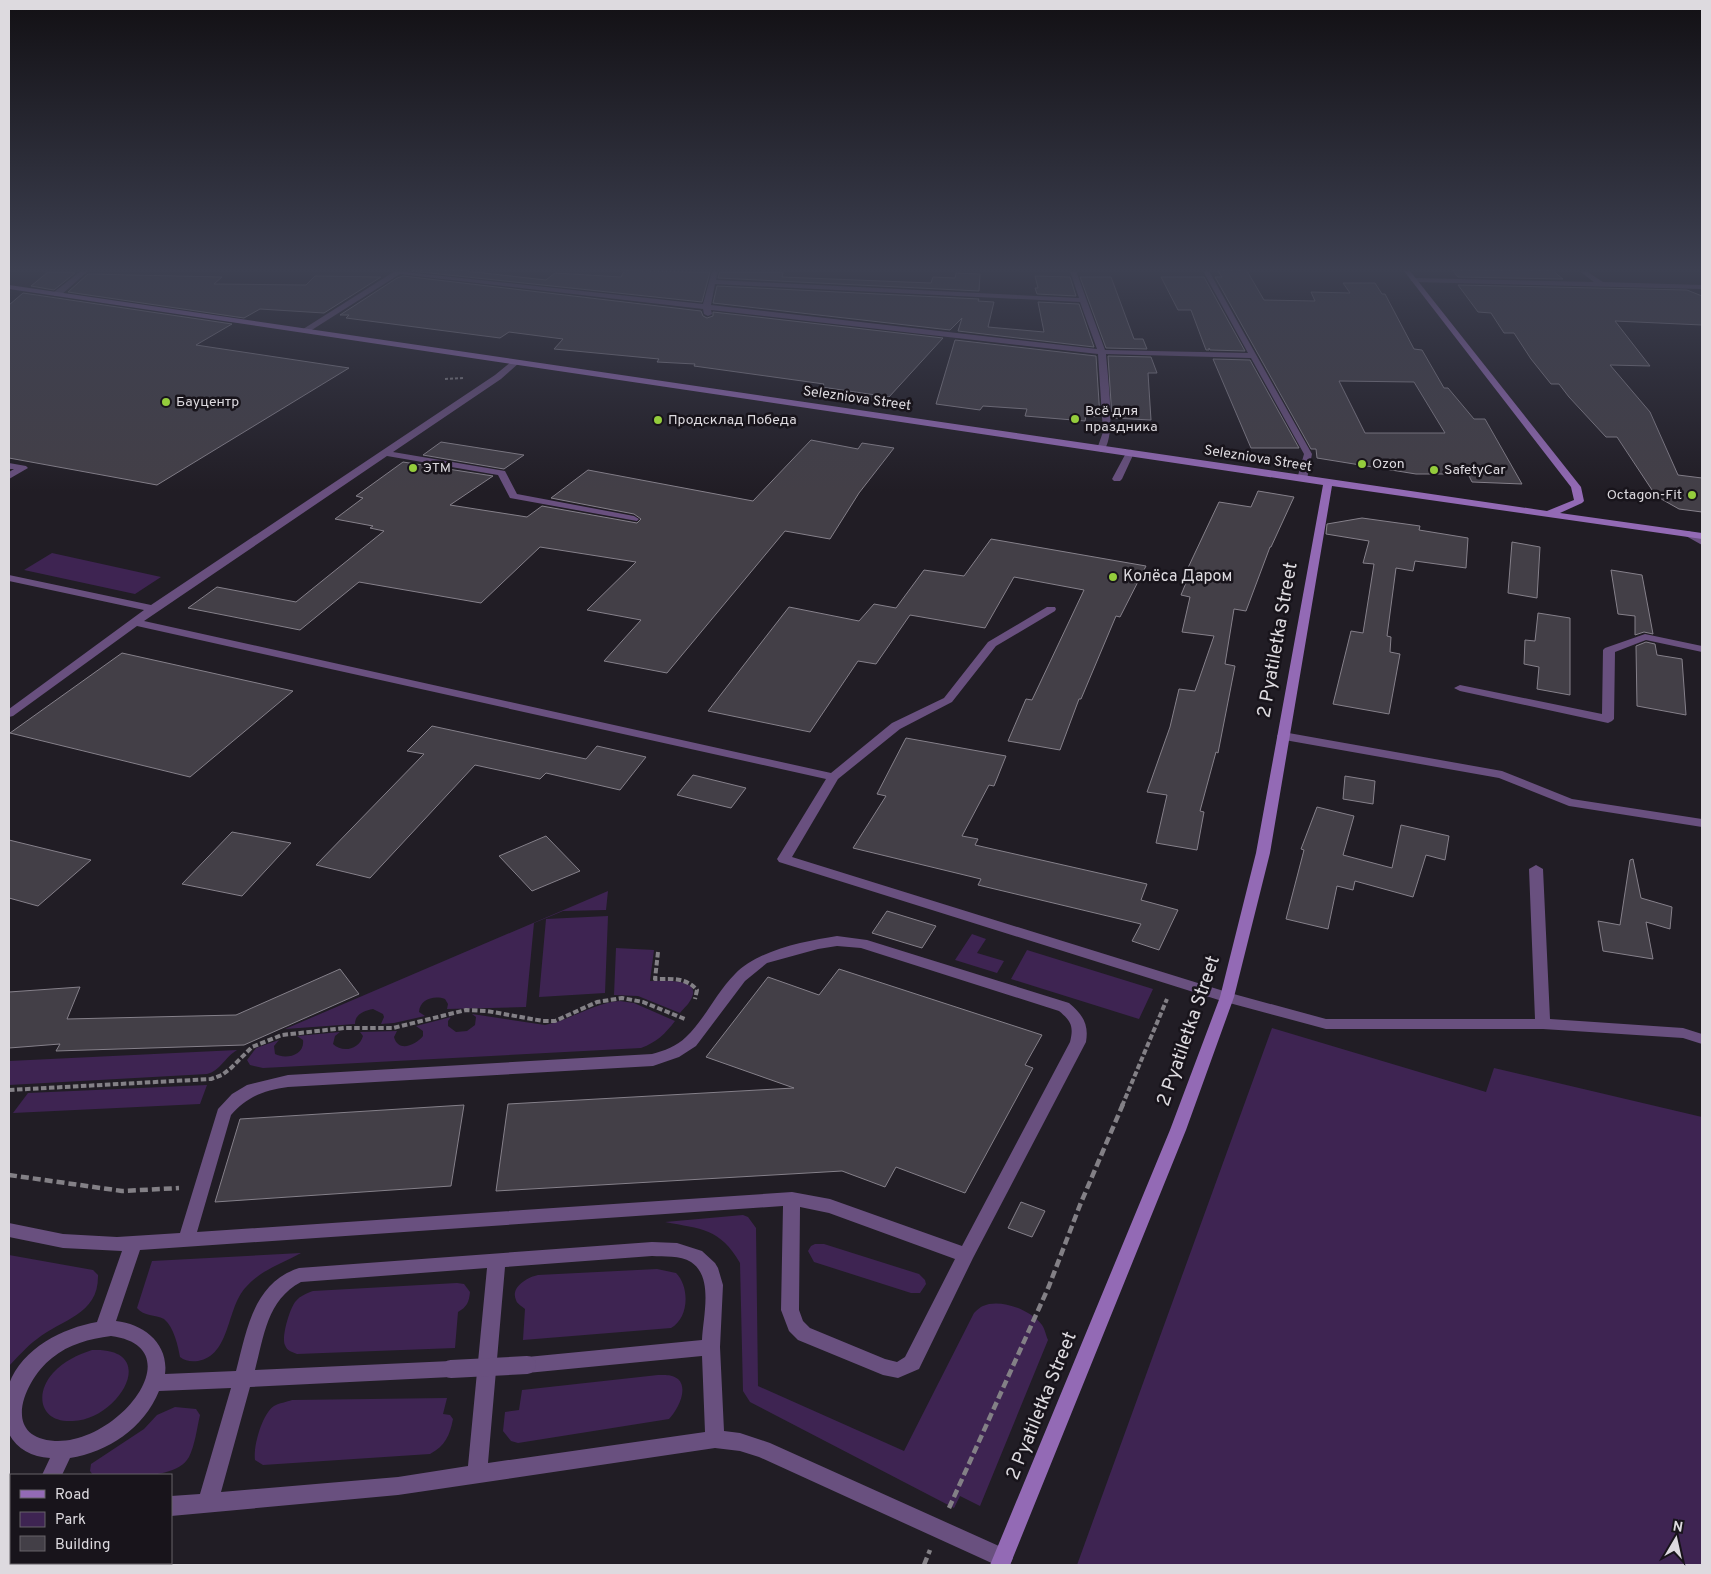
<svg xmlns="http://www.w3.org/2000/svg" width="1711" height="1574" font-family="Overpass,sans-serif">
	<rect width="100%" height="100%" fill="#211d25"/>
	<path fill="#3e2452" d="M 52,553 L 161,577 L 135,594 L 24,570 Z
		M 608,891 L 606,910 L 563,911 L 534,923 L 526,1007 L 447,1009 L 448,1004 L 445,999 C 434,995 420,999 419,1012 L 425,1016 L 394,1023 L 381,1024 L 384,1017 L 383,1014 L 373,1009 C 364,1011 355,1014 355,1024 L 285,1029 Z
		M 608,916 L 605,993 L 539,997 L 546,919 Z
		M 972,934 L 986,939 L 977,953 L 1004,961 L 997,973 L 955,960 Z
		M 616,948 L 654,950 L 650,981 C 659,981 701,977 692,997 C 690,1003 684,1008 680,1013 L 638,996 L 614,995 Z
		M 1027,950 L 1153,989 L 1139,1019 L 1011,979 Z
		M 620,1001 L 634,1003 L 675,1021 C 665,1034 657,1042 641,1048 L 263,1068 L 250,1065 L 247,1060 L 256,1048 L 279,1040 L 274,1046 L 275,1054 C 286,1060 305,1055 303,1040 L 297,1036 L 340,1032 L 335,1036 L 333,1044 C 342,1053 359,1050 363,1036 L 360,1032 L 397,1031 L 394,1037 C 398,1053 416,1045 423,1036 L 423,1031 L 416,1026 L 451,1017 L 448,1021 L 448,1026 L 456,1032 L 467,1031 L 475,1025 L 476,1017 L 472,1014 L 545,1025 C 571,1020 593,1003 620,1001 Z
		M 1272,1028 L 1486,1092 L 1494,1068 L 1702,1117 L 1702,1565 L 1077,1565 Z
		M 237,1050 C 225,1057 220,1071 207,1074 L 9,1085 L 9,1061 Z
		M 207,1085 L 200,1104 L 13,1113 L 28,1093 Z
		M 743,1215 L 748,1217 L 756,1228 L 758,1386 L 904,1451 L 974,1313 C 976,1311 980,1307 983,1306 C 1000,1298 1031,1310 1042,1325 C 1045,1329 1046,1336 1048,1340 L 980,1506 L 960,1496 L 954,1508 L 750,1402 L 743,1391 L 740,1263 C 720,1228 701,1229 665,1222 Z
		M 815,1244 L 824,1244 L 919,1274 L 925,1280 L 926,1284 L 920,1293 L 911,1293 L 814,1262 L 808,1251 L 811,1246 Z
		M 301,1253 C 281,1264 261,1270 246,1287 C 226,1308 231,1355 198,1361 C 191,1362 185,1361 180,1357 C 178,1346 174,1327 164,1319 C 155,1314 144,1317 137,1308 L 152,1261 Z
		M 9,1255 L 93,1270 L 98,1275 C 99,1315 62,1319 37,1339 C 26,1347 18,1357 9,1366 Z
		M 657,1269 L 676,1273 C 690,1287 689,1318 671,1328 L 523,1340 L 525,1309 C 522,1306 517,1304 516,1300 C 510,1287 528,1277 538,1275 Z
		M 457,1283 L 464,1284 L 470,1292 C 469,1302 467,1307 458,1312 L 455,1348 L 297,1354 C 292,1352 287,1351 285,1345 C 281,1338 290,1307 296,1301 C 300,1296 307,1293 313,1291 Z
		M 92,1350 C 161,1347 120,1419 73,1421 C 40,1423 34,1394 53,1373 C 64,1361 77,1355 92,1350 Z
		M 658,1375 C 664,1375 672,1374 678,1379 C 689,1389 677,1411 669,1419 L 518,1443 L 511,1441 L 503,1431 L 505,1412 L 519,1410 L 522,1390 Z
		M 447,1398 L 443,1414 L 450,1415 L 453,1419 C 450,1435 445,1446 430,1454 L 263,1465 L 255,1460 C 253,1447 262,1414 274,1406 C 279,1403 287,1402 292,1400 Z
		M 175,1407 L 196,1409 L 200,1415 C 197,1428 195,1445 189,1457 C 175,1482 118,1475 93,1475 L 90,1471 L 91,1464 L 144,1429 L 157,1415 Z"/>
	<path fill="#433f47" stroke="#85808a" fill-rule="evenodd" d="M 411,271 L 466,271 L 546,280 L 555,273 L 621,277 L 624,271 L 710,272 L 702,302 Z
		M 1218,271 L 1247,271 L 1264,300 L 1315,301 L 1311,292 L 1350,293 L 1343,283 L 1375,283 L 1382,294 L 1385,294 L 1414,349 L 1422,350 L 1444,388 L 1448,388 L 1474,419 L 1485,419 L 1522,484 L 1472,482 L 1468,474 L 1416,474 L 1317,458 L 1316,449 L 1311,449 L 1215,277 L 1222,277 ZM 1339,381 L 1414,382 L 1445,433 L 1365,433 Z
		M 1453,271 L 1553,271 L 1563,279 L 1458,277 Z
		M 48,272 L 75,273 L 54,290 L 31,286 Z
		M 720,272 L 783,272 L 782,277 L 931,283 L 933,277 L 955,278 L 956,273 L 980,274 L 979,291 L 718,278 Z
		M 88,274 L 222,277 L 214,284 L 306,285 L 315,276 L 381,277 L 324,313 L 260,309 L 244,318 L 68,292 Z
		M 403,276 L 701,311 L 703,316 L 707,318 L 713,316 L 713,312 L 943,338 L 889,397 L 822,387 L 824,384 L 694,366 L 695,364 L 657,362 L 659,359 L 554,349 L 563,339 L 509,332 L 500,338 L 346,318 L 349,315 L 340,315 L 397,278 Z
		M 1035,276 L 1070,277 L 1076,296 L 1037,294 L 1035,288 L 1038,288 Z
		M 1080,277 L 1111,277 L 1134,339 L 1143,339 L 1147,349 L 1106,348 Z
		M 1161,277 L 1204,277 L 1245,351 L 1210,350 L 1209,348 L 1209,350 L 1206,350 L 1191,310 L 1178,310 Z
		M 1458,285 L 1687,290 L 1702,296 L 1702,325 L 1615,321 L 1650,366 L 1610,365 L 1650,412 L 1678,475 L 1702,478 L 1702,512 L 1679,509 L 1656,496 L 1617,437 L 1606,437 L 1569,397 L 1559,384 L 1551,384 L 1531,359 L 1514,333 L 1504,333 L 1491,313 L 1478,312 Z
		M 717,286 L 979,299 L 978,301 L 994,302 L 988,327 L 1044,332 L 1038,302 L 1079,304 L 1094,347 L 958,331 L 962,318 L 950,330 L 713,303 Z
		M 23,293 L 232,324 L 196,345 L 349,368 L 157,485 L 9,458 L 9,305 Z
		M 955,340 L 1096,356 L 1100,417 L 1086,416 L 1085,421 L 1025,416 L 1027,409 L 983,406 L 980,410 L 936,404 Z
		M 1108,356 L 1151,357 L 1157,373 L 1148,373 L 1151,420 L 1112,418 Z
		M 1213,359 L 1250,360 L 1299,448 L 1251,448 Z
		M 811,440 L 858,449 L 862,443 L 894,448 L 859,493 L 830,539 L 785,531 L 667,673 L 604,661 L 641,620 L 587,610 L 636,562 L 540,547 L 481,603 L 359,582 L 300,630 L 188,608 L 217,587 L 296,602 L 384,531 L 370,528 L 373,526 L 335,519 L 363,498 L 356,496 L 403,462 L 493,476 L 450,505 L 527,517 L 542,506 L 637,523 L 641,519 L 634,514 L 551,498 L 588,470 L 753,501 Z
		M 441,442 L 524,455 L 504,469 L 423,455 Z
		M 1258,491 L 1294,497 L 1271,547 L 1270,547 L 1246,611 L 1234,609 L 1225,664 L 1235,666 L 1218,753 L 1216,752 L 1200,811 L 1204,812 L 1197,850 L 1156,843 L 1167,795 L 1147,792 L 1170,727 L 1179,689 L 1195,691 L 1214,636 L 1182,632 L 1190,597 L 1181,595 L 1190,573 L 1186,572 L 1219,502 L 1251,507 Z
		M 1362,518 L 1420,526 L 1419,530 L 1468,538 L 1466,568 L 1415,561 L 1413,571 L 1396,568 L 1387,636 L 1391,637 L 1390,652 L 1400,654 L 1389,714 L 1333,704 L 1351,631 L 1363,633 L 1374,564 L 1363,563 L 1369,541 L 1326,534 L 1327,524 Z
		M 991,539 L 1146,566 L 1120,617 L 1116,616 L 1081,699 L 1079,699 L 1060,750 L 1008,741 L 1026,699 L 1032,700 L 1084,590 L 1014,577 L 985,628 L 910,615 L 876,664 L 858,661 L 810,732 L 708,711 L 789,607 L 859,621 L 874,604 L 896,608 L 924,570 L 964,576 Z
		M 1512,542 L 1540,547 L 1537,598 L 1508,593 Z
		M 1611,570 L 1642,575 L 1653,634 L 1644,632 L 1635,635 L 1635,616 L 1618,614 Z
		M 1538,613 L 1570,618 L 1570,695 L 1537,689 L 1539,667 L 1524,664 L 1525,640 L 1535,641 Z
		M 1646,642 L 1655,644 L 1657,655 L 1682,659 L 1686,715 L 1637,706 L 1636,646 Z
		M 122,653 L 293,691 L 190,777 L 10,733 Z
		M 432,726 L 586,759 L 597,746 L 646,757 L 620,790 L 546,773 L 540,779 L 475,765 L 370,878 L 316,865 L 424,754 L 407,751 Z
		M 906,738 L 1006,756 L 994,786 L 989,785 L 962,836 L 978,839 L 975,845 L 1147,884 L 1141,900 L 1178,910 L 1159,950 L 1132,941 L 1141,924 L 978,885 L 981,879 L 853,848 L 886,796 L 877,794 Z
		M 693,775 L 746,788 L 731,808 L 677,795 Z
		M 1345,776 L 1375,781 L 1373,804 L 1343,799 Z
		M 1317,807 L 1354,816 L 1343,855 L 1392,868 L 1401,825 L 1449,836 L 1445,860 L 1426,855 L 1413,897 L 1355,881 L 1353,890 L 1337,886 L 1328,929 L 1286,919 L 1304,850 L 1301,849 Z
		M 232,832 L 291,843 L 242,896 L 182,884 Z
		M 546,836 L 580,871 L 532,891 L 499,856 Z
		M 9,840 L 91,860 L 38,906 L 9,898 Z
		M 1633,859 L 1641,898 L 1672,907 L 1670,929 L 1646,922 L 1653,959 L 1603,951 L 1598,921 L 1620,925 L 1630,860 Z
		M 887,911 L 936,926 L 922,948 L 872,933 Z
		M 340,969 L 359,994 L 244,1045 L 56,1051 L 60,1044 L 9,1048 L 9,992 L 80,987 L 67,1019 L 236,1015 Z
		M 839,969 L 1042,1035 L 1025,1065 L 1033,1068 L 965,1193 L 896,1167 L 885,1187 L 842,1171 L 496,1191 L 508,1104 L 794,1088 L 706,1057 L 768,977 L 819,995 Z
		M 464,1105 L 451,1186 L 215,1202 L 240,1119 Z
		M 1021,1202 L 1045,1211 L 1032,1237 L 1008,1228 Z"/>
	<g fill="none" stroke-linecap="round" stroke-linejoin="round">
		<path stroke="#838086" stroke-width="2" stroke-dasharray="3 2" stroke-linecap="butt" d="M 445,379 L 463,378"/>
		<path stroke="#838086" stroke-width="4" stroke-dasharray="5.5 2.5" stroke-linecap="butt" d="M 658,952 L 655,979 C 671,979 686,977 697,990 L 695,999
			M 9,1090 L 211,1079 L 222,1075 L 231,1068 L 252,1047 L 282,1035 L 344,1028 L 393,1028 L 466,1010 L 487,1011 L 543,1021 L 555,1021 L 597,1002 L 622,998 L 643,1002 L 685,1019
			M 1122,1106 L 1167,999"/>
		<path stroke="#838086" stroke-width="4.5" stroke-dasharray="8 4" stroke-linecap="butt" d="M 9,1175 L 122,1191 L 179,1188
			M 949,1508 L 1049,1286 L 1080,1205 L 1123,1104
			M 924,1565 L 930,1550"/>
		<path fill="#69507f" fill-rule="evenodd" d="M 512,361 L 519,363 L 501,379 L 393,452 L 505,471 L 517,494 L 634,516 L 639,519 L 637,521 L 510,498 L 498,475 L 387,456 L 144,621 L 831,773 L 892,723 L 944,698 L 988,642 L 1047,607 L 1055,607 L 1056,609 L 1055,611 L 996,646 L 952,702 L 900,729 L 838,779 L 792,857 L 1230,993 L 1326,1019 L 1535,1019 L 1529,869 L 1536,865 L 1543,869 L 1550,1019 L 1683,1028 L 1702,1034 L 1702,1044 L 1683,1038 L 1543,1029 L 1326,1029 L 1222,1001 L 779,862 L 777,859 L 826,779 L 137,626 L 13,716 L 9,717 L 9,709 L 144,610 L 9,581 L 9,575 L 151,605 L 495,375 Z
			M 1130,450 L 1134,453 L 1122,479 L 1120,481 L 1114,481 L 1112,479 L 1126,453 Z
			M 9,463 L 26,466 L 28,468 L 9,479 L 9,472 L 14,469 L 9,469 Z
			M 1283,732 L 1502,771 L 1572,799 L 1702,819 L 1702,827 L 1569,806 L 1499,778 L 1279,739 L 1277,736 L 1279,733 Z
			M 837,936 L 867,940 L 1069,1003 C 1083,1015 1089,1024 1086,1042 L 973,1258 L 919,1369 L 898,1378 L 883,1375 L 798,1340 L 789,1331 L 781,1310 L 783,1206 L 140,1250 L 116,1321 C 144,1324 169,1344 165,1374 L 236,1371 C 247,1330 253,1283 299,1268 L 652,1242 L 677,1243 L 702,1251 L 715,1263 L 718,1268 L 723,1285 L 720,1347 L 724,1431 L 740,1433 L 770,1443 L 1010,1551 L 1013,1558 L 1010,1565 L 996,1565 L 759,1457 L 740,1451 L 715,1448 L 398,1495 L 171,1516 L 171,1496 L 200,1494 L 231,1388 L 159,1391 C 144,1428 108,1452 70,1458 L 62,1475 L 42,1475 L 50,1458 C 32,1457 17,1449 9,1434 C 9,1420 5,1396 9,1384 C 22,1348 63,1328 97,1322 L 122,1251 L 63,1248 L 9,1237 L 9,1223 L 63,1234 L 117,1237 L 180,1233 L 218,1109 L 232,1094 L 247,1085 L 288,1075 L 652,1054 C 664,1051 677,1046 686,1037 C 705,1019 716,993 735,974 C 758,950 805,941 837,936 ZM 837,946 L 861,948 L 1059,1011 C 1071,1021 1074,1026 1070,1042 L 962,1246 L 830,1199 L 792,1192 L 197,1232 L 231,1115 C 247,1097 264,1090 288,1087 L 653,1066 L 679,1057 L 696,1046 L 745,981 L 767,963 L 818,949 ZM 800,1207 L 829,1213 L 955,1259 L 905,1357 L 897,1362 L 885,1359 L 810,1328 L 803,1321 L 799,1310 ZM 652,1256 C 664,1257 680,1255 691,1262 C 714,1277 703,1316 702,1340 L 527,1357 L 520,1359 L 518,1365 L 520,1371 L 527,1373 L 702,1356 L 705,1432 L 488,1463 L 505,1267 ZM 487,1268 L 468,1466 L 398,1477 L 221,1492 L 250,1387 L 451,1377 L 458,1375 L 460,1369 L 458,1363 L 451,1361 L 255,1370 C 264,1336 267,1300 301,1282 ZM 111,1336 C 194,1347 119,1444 55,1441 C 0,1438 24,1380 52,1358 C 69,1344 89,1339 111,1336 Z
			M 9,1510 L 11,1510 L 11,1530 L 9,1530 Z"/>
		<path fill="#69507f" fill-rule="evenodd" d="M 81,271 L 88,271 L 60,296 L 54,296 L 54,292 Z
			M 395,271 L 703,304 L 712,271 L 718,271 L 716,280 L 1079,298 L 1070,271 L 1076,271 L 1105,350 L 1248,353 L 1203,271 L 1209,271 L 1312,454 L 1307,479 L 1305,481 L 1299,481 L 1297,479 L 1304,454 L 1251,358 L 1106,354 C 1107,372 1118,445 1101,452 L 1097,449 L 1103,432 L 1098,354 L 711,310 L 712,314 L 708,316 L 704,314 L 703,309 L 400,274 L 307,333 L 300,331 ZM 715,284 L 1080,302 L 1097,349 L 711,305 Z
			M 1579,271 L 1586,271 L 1603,282 L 1702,285 L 1702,289 L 1414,282 L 1410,280 L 1414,278 L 1594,282 Z
			M 1689,531 L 1702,538 L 1702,545 L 1686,536 L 1684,534 Z
			M 1645,634 L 1702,646 L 1702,652 L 1646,640 L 1615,652 L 1614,719 L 1612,721 L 1608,723 L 1460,691 L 1454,688 L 1460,685 L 1602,714 L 1603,650 L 1605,648 Z"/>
		<path fill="#936ab5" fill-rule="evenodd" d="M 1404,271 L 1410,271 L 1581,487 L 1584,501 L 1582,503 L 1560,513 L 1702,533 L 1702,539 L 1332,486 L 1270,853 L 1234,997 L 1186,1130 L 1010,1565 L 990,1565 L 1170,1130 L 1220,997 L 1256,853 L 1323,485 L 9,289 L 9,285 L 1547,511 L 1574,500 L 1571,487 Z"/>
		<path stroke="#69507f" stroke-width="18" d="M 451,1369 L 527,1365"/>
	</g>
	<linearGradient id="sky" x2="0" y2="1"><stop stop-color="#121014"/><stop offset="0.55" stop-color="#3d4051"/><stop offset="1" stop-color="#3d4051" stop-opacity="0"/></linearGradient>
	<rect width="1711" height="491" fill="url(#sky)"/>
	<g fill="#94cc3c" stroke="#18141b" stroke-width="2">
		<circle cx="166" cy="402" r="5"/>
		<circle cx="1075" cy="419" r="5"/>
		<circle cx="658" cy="420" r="5"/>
		<circle cx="1362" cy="464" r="5"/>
		<circle cx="413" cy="468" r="5"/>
		<circle cx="1434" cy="470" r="5"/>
		<circle cx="1692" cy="495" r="5"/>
		<circle cx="1113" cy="577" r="5"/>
	</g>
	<g text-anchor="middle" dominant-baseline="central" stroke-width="5" stroke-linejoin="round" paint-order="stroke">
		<g font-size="14" fill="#dddadf" stroke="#18141b">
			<text transform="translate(857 399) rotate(8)">Selezniova Street</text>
			<text transform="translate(1258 459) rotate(9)">Selezniova Street</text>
		</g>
		<g font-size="14" fill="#dddadf" stroke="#18141b" text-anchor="start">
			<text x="176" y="402">Бауцентр</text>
			<text x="1085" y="411">Всё для<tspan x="1085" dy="16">праздника</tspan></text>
			<text x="668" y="420">Продсклад Победа</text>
			<text x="1372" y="464">Ozon</text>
			<text x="423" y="468">ЭТМ</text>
			<text x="1444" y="470">SafetyCar</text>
			<text x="1682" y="495" text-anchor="end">Octagon-Fit</text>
		</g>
		<g font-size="16" fill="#dddadf" stroke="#18141b" text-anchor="start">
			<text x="1123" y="577">Колёса Даром</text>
		</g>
		<g font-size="19" fill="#dddadf" stroke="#18141b">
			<text transform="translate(1278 640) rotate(-80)">2 Pyatiletka Street</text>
			<text transform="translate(1189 1031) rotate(-71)">2 Pyatiletka Street</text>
			<text transform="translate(1042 1406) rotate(-68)">2 Pyatiletka Street</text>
		</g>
	</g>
	<rect width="1711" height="1574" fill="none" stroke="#dddadf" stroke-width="20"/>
	<rect x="10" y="1474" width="162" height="90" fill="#18141b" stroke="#676369"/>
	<rect x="20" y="1490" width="25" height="8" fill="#936ab5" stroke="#676369"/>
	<text x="55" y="1499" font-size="15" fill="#dddadf">Road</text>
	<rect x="20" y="1512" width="25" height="15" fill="#3e2452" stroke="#676369"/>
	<text x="55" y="1524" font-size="15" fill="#dddadf">Park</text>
	<rect x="20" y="1536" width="25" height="15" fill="#433f47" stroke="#676369"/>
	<text x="55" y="1549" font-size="15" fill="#dddadf">Building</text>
	<g transform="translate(1676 1539) rotate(9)" stroke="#18141b" stroke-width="4" paint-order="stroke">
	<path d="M0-4L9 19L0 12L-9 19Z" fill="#dddadf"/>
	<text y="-8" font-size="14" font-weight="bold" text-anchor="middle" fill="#dddadf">N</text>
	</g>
</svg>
